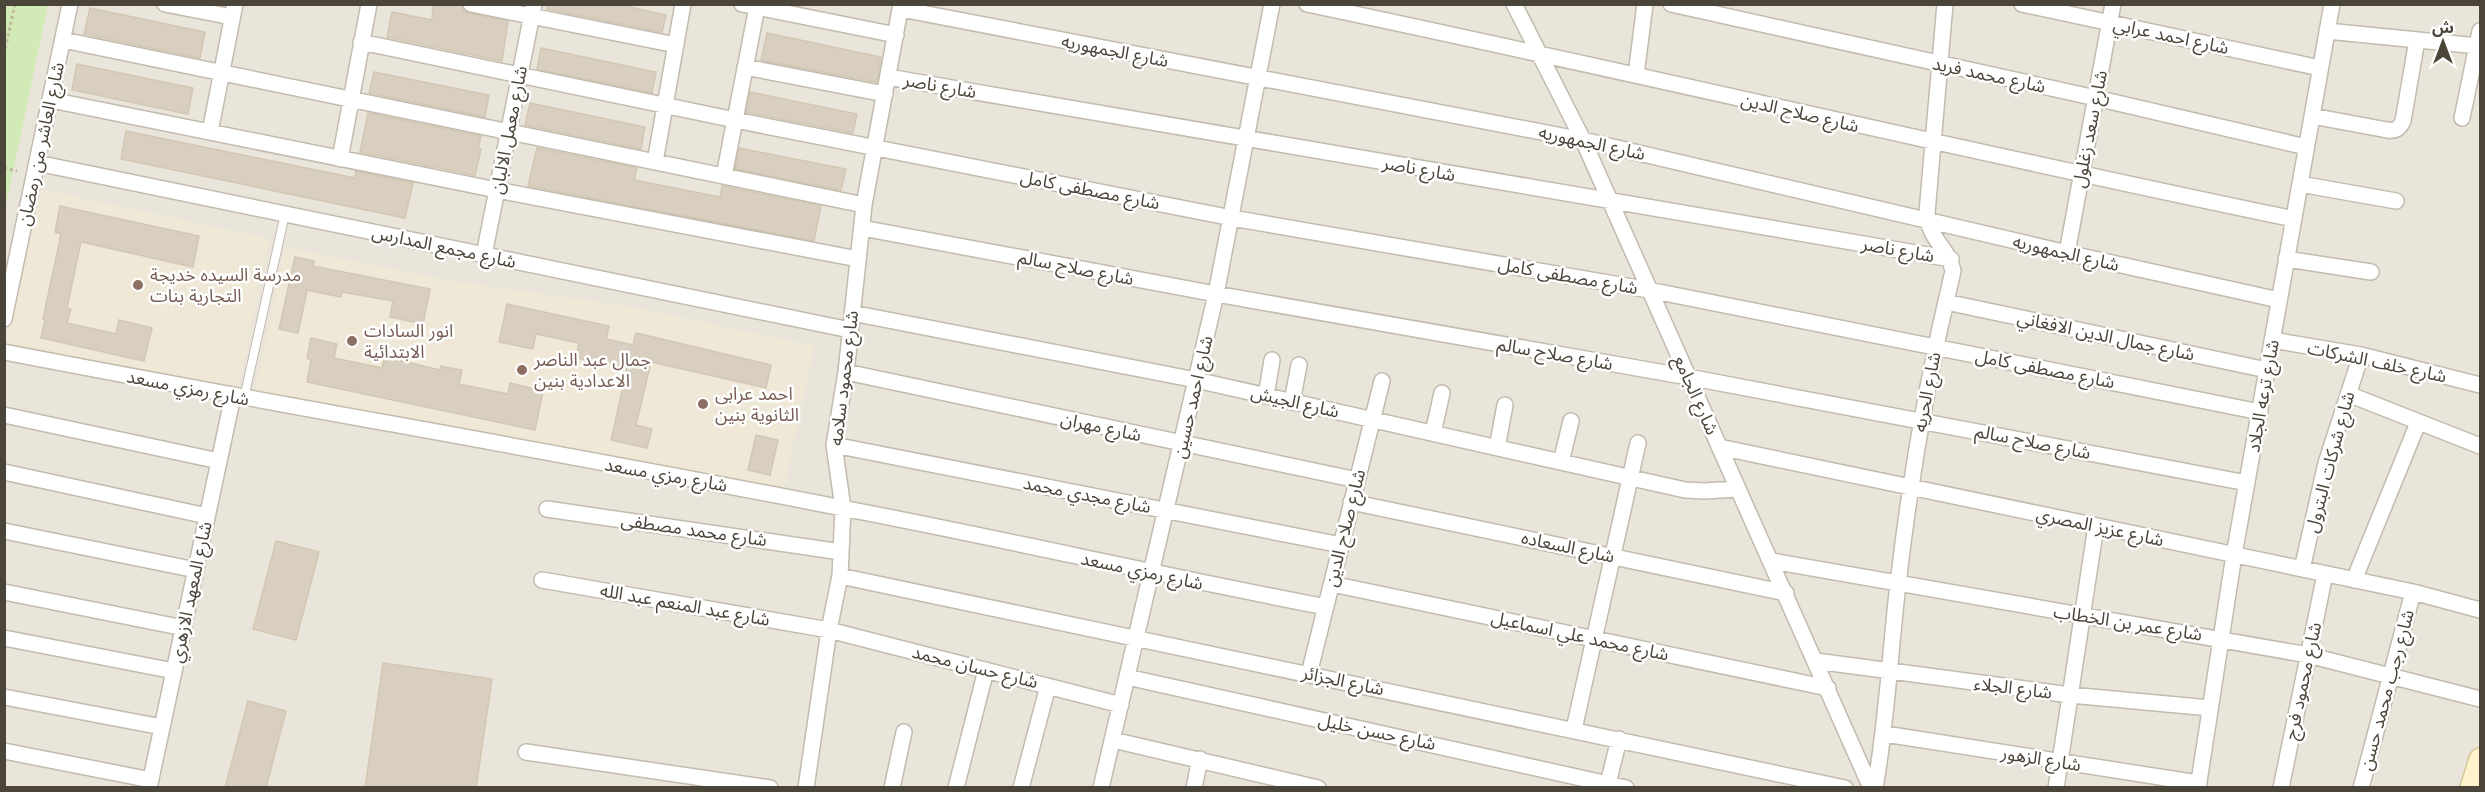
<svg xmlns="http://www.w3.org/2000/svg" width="2485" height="792" font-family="'DM Sans','Noto Sans Arabic',sans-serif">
	<rect width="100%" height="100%" fill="#f6f3ec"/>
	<path fill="#eae5da" d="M 5,5 L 2480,5 L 2480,787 L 5,788 Z"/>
	<path fill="#efe8d6" d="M 36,188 L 270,239 L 235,402 L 5,353 L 5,332 Z
		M 285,247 L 451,281 L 627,306 L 814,346 L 781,503 L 253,400 Z"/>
	<path fill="#d2eab5" d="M 5,4 L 48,5 L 5,210 L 4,5 Z"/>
	<path fill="#d8cfc1" stroke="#d3c7b4" stroke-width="1.5" d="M 433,4 L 462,4 L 464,11 L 469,13 L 508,21 L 502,61 L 387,37 L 392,12 L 432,20 Z
		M 548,4 L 616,4 L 666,15 L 662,32 L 547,9 Z
		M 90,8 L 205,32 L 200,58 L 84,34 Z
		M 767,33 L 881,57 L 877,82 L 761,60 Z
		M 541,48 L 656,72 L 652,93 L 537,69 Z
		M 77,64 L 193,88 L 188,114 L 72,90 Z
		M 374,72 L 489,95 L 485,117 L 369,93 Z
		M 750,92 L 857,114 L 853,133 L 746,112 Z
		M 530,103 L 645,127 L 641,149 L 525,125 Z
		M 368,113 L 481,136 L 478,149 L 481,149 L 475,175 L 360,152 Z
		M 126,131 L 355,178 L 356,171 L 413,183 L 405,218 L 121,159 Z
		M 537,148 L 637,168 L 634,180 L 720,197 L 722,186 L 821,206 L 814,241 L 528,186 Z
		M 739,148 L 846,169 L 841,190 L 735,169 Z
		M 60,206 L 199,236 L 193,267 L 81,242 L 67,308 L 71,309 L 67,323 L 116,334 L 119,320 L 152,328 L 144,361 L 41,338 L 45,320 L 43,319 L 61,234 L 55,232 Z
		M 295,257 L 314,261 L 313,266 L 430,289 L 423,324 L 390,317 L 393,301 L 342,292 L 341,297 L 307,290 L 298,333 L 279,329 Z
		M 507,304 L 609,326 L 606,339 L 633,345 L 636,333 L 771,365 L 766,388 L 651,362 L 636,425 L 652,429 L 647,448 L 611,440 L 627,369 L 576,358 L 579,343 L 536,334 L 533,349 L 499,342 Z
		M 311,338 L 337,344 L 334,358 L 382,368 L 385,357 L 440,370 L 441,366 L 462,370 L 459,384 L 508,394 L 510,383 L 543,391 L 535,430 L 307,382 L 311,360 L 307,358 Z
		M 756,435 L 778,440 L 770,475 L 748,470 Z
		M 276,541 L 319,552 L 296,640 L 253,629 Z
		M 383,663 L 492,679 L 476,788 L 365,788 Z
		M 248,701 L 286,711 L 266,788 L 225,788 Z"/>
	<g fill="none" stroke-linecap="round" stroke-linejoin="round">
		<defs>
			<path id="service" d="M 244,398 L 285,214"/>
			<path id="minor" d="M 165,4 L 232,17
				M 471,4 L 676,45
				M 742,4 L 896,35
				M 1307,4 C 1637,73 1964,151 2294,219
				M 1514,4 L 1583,140 L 1871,788
				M 1671,4 L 2096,98 L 2306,147
				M 2022,4 L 2320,68
				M 901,9 L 1583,140 L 2067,253 L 2279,300
				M 2327,31 L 2478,46
				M 63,40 L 864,205
				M 361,42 L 735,120 L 1232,218 L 1649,290 L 2260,412
				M 745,67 L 885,94
				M 1636,75 L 1645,4
				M 888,77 L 1951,259
				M 51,100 L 497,190 L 858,259
				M 2312,116 L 2387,130 C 2396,131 2399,129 2403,121 L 2417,40
				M 2462,118 L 2480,31
				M 210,132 L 235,4
				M 340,159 L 369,4
				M 655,162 L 683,4
				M 37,163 L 850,330
				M 724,176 L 757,7
				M 2300,184 L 2396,201
				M 862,228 L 1216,294 L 1688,377 L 2247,483
				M 2067,253 L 2113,4
				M 484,255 L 534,4
				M 2286,259 L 2371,272
				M 1946,302 L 2267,370
				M 852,313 L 1196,380 L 1685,490 L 1704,491 L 1737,489
				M 4,319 L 70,4
				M 2272,340 L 2361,355 L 2480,385
				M 4,352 C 283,406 564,453 842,508 C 1004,539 1164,576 1326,607
				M 846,372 L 1357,480
				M 2348,394 L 2480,446
				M 1266,396 L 1272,360
				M 1292,402 L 1299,365
				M 4,415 L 219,461
				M 1433,433 L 1442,393
				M 834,445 L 1341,545
				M 1719,447 L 2413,592 L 2480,610
				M 1497,448 L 1505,405
				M 1561,462 L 1571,421
				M 4,472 L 207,516
				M 1351,502 L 1786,593
				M 547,509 L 841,552
				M 4,531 L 196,570
				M 1772,561 L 2308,655 L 2480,699
				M 2302,569 L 2326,463 L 2361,355
				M 840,576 L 1845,788
				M 542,580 L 829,630 L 1121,705
				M 2354,580 L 2418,423
				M 1332,584 L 1828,688
				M 4,592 L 184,628
				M 4,638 L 174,671
				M 1816,661 L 2070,695 L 2210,708
				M 1309,674 L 1382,381
				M 1127,677 L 1626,788
				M 4,697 L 162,727
				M 1574,729 L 1638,443
				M 1885,734 L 2198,783
				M 1113,740 L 1318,788
				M 4,751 L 151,780
				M 526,752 L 770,788
				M 149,788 L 233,396
				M 806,788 L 829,630 L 840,576 L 843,508 L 834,445 L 846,372 L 864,205 L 901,4
				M 892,788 L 904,732
				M 956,788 L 986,670
				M 1021,788 L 1048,686
				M 1101,788 L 1216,294 L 1272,4
				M 1194,788 L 1200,759
				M 1607,788 L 1619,739
				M 1875,788 C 1887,720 1890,652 1898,584 C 1910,479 1928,374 1953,271 C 1948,246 1929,241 1927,213 L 1945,4
				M 2056,788 L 2096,526
				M 2198,788 L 2234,555 L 2332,4
				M 2281,788 L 2325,574
				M 2361,788 L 2413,592"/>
			<path id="secondary" d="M 2471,788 L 2480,759"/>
		</defs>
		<use href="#service" stroke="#c2bbae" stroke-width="10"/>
		<use href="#minor" stroke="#c2bbae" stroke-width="18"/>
		<use href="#secondary" stroke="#d6c79b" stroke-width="24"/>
		<path stroke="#c4b79f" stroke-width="3" stroke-dasharray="3 3" stroke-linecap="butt" d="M 4,54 L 15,4
			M 4,168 L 17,171"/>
		<use href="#service" stroke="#fff" stroke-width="8"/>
		<use href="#minor" stroke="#fff" stroke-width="15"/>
		<use href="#secondary" stroke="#fff3cd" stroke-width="21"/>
	</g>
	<g fill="#8d6e63" stroke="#fff" stroke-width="2">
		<circle cx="138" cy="285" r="6"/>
		<circle cx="352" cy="341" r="6"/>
		<circle cx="522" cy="370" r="6"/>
		<circle cx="703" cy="404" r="6"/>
	</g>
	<g text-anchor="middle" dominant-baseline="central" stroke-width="5" stroke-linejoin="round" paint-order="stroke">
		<g font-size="18" fill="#4b4439" stroke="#fff">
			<text transform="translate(2171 36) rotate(12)">شارع احمد عرابي</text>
			<text transform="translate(1115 51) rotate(11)">شارع الجمهوريه</text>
			<text transform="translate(1989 75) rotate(12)">شارع محمد فريد</text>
			<text transform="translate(940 86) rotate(10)">شارع ناصر</text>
			<text transform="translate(1800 113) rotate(13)">شارع صلاح الدين</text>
			<text transform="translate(2090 129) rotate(-79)">شارع سعد زغلول</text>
			<text transform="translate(509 130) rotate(-79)">شارع معمل الالبان</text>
			<text transform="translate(1592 143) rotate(12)">شارع الجمهوريه</text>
			<text transform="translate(41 144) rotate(-78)">شارع العاشر من رمضان</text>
			<text transform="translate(1419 169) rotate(10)">شارع ناصر</text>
			<text transform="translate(1090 190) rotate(11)">شارع مصطفى كامل</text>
			<text transform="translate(444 247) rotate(12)">شارع مجمع المدارس</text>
			<text transform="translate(1898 250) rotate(10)">شارع ناصر</text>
			<text transform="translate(2066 253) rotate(13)">شارع الجمهوريه</text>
			<text transform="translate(1076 268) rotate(11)">شارع صلاح سالم</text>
			<text transform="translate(1568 276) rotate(10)">شارع مصطفى كامل</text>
			<text transform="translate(2106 336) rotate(12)">شارع جمال الدين الافغاني</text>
			<text transform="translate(1555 354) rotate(10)">شارع صلاح سالم</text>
			<text transform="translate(2377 362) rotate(12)">شارع خلف الشركات</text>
			<text transform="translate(2045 369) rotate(11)">شارع مصطفى كامل</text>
			<text transform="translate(844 378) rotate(-83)">شارع محمود سلامه</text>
			<text transform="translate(188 388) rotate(11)">شارع رمزي مسعد</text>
			<text transform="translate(1927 392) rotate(-79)">شارع الحريه</text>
			<text transform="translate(1696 395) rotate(66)">شارع الجامع</text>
			<text transform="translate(2263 396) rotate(-80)">شارع ترعه الجلاد</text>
			<text transform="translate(1193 397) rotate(-77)">شارع احمد حسين</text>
			<text transform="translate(1295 402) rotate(13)">شارع الجيش</text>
			<text transform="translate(1101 427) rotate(12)">شارع مهران</text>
			<text transform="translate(2033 442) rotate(11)">شارع صلاح سالم</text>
			<text transform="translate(2330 462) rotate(-75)">شارع شركات البترول</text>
			<text transform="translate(666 475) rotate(10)">شارع رمزي مسعد</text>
			<text transform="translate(1087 495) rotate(11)">شارع مجدي محمد</text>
			<text transform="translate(2100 527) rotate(12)">شارع عزيز المصري</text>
			<text transform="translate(1345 528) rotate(-76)">شارع صلاح الدين</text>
			<text transform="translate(694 530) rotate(8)">شارع محمد مصطفى</text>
			<text transform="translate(1568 547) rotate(12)">شارع السعاده</text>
			<text transform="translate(1142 571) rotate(12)">شارع رمزي مسعد</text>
			<text transform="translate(191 592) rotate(-78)">شارع المعهد الازهري</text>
			<text transform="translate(685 605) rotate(10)">شارع عبد المنعم عبد الله</text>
			<text transform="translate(2128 623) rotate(9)">شارع عمر بن الخطاب</text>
			<text transform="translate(1580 636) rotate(12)">شارع محمد علي اسماعيل</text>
			<text transform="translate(975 667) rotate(14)">شارع حسان محمد</text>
			<text transform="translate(1343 681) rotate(12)">شارع الجزائر</text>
			<text transform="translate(2303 681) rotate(-78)">شارع محمود فرج</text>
			<text transform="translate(2013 688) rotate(7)">شارع الجلاء</text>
			<text transform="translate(2387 690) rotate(-75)">شارع رجب محمد حسن</text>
			<text transform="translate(1377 732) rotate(12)">شارع حسن خليل</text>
			<text transform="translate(2041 759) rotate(9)">شارع الزهور</text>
		</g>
		<g font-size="18" fill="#785e54" stroke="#fff" text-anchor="start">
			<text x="150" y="275">مدرسة السيده خديجة<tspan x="150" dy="21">التجارية بنات</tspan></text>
			<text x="364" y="331">انور السادات<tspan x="364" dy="21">الابتدائية</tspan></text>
			<text x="534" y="360">جمال عبد الناصر<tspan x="534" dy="21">الاعدادية بنين</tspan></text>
			<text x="715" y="394">احمد عرابى<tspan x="715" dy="21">الثانوية بنين</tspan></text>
		</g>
	</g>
	<rect width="2485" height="792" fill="none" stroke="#4b4439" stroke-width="12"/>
	<g transform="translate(2443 42)" stroke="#ffffff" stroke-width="4.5" paint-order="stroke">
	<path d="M0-4.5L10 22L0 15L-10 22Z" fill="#4b4439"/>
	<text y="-9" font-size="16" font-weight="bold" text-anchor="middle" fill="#4b4439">ش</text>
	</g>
</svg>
